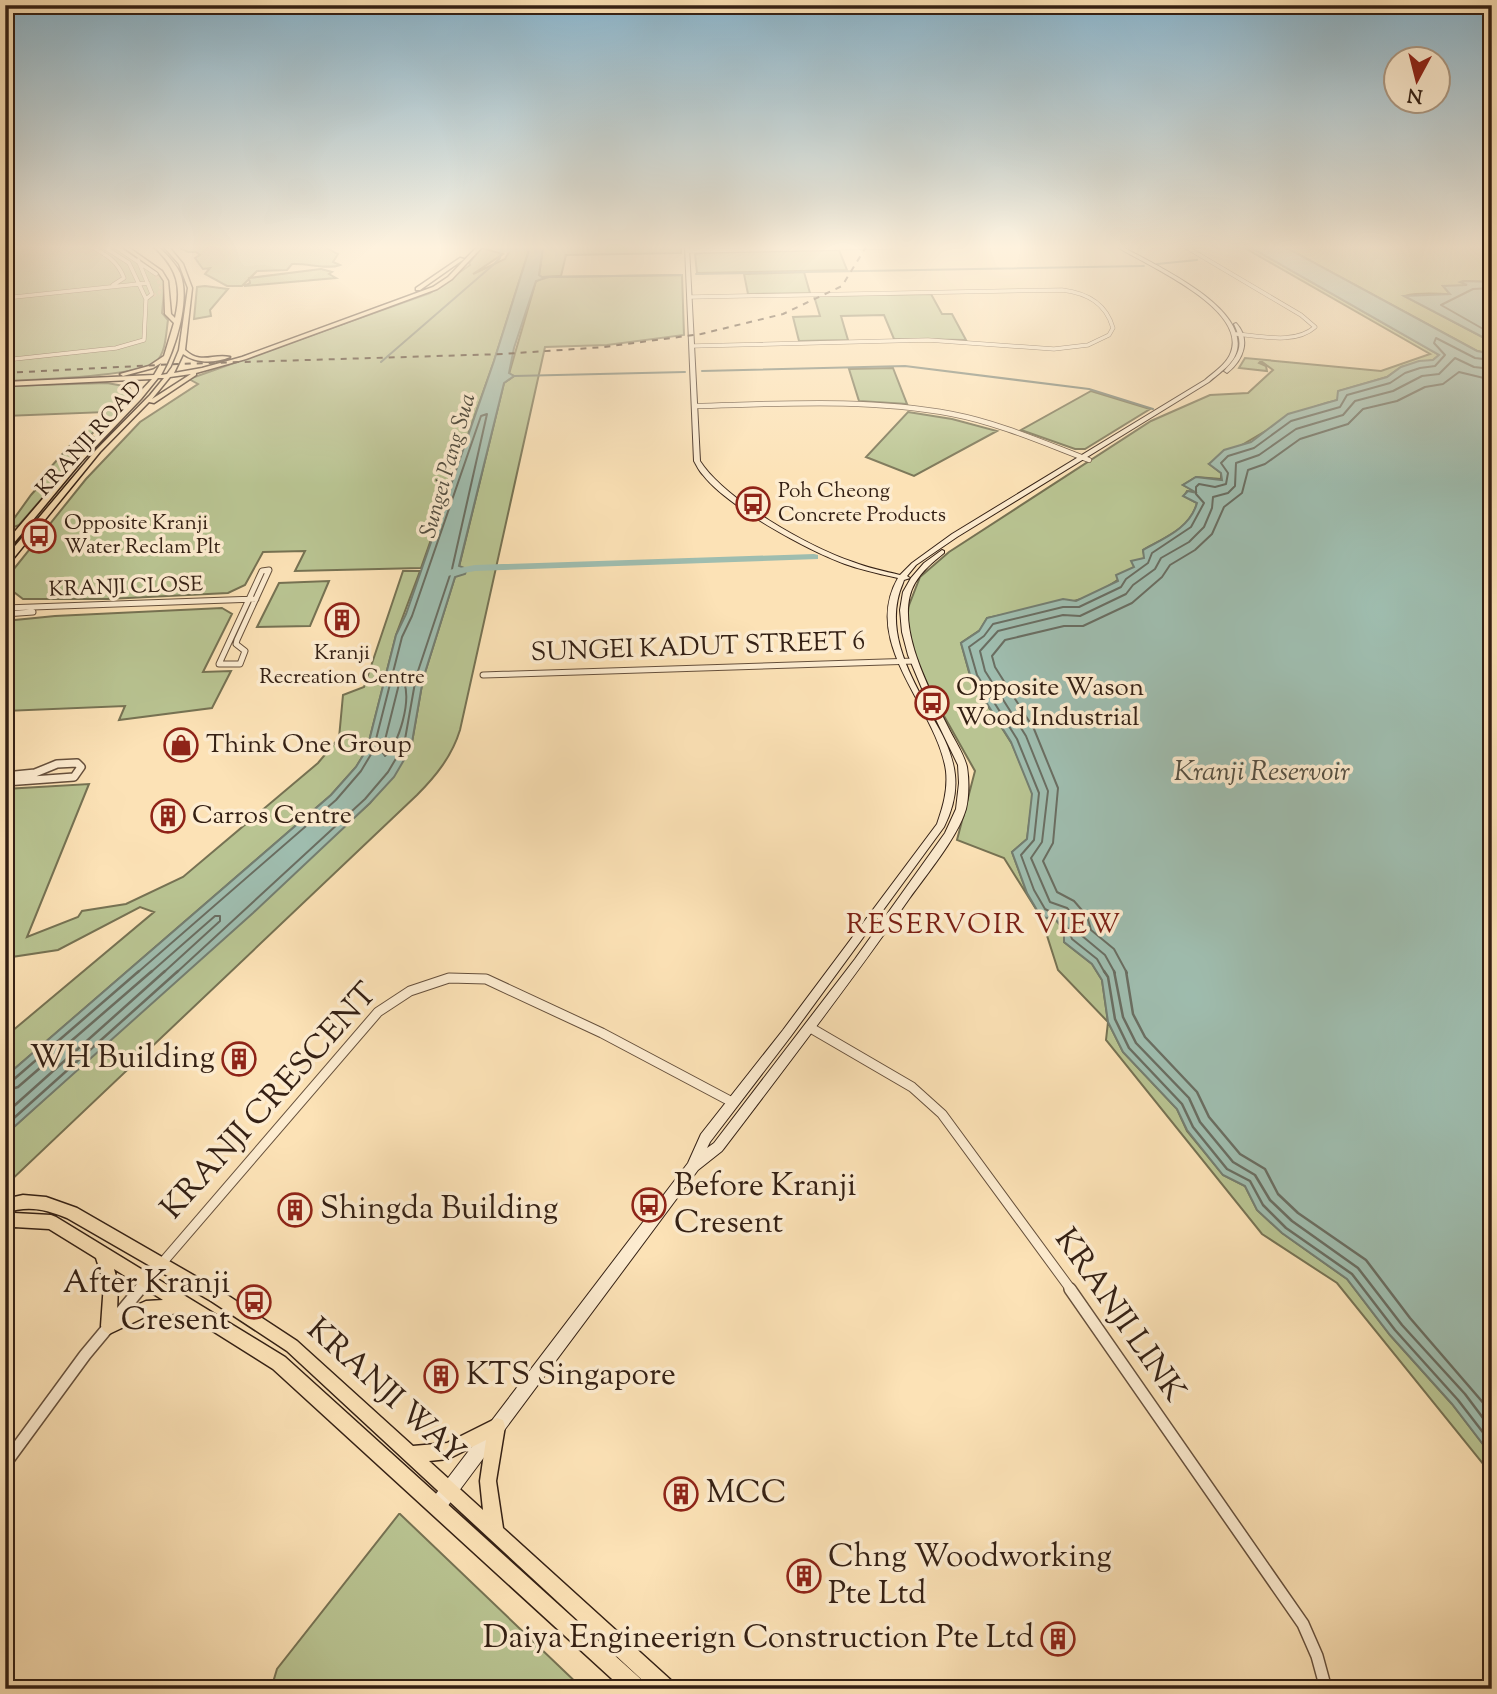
<svg xmlns="http://www.w3.org/2000/svg" width="1497" height="1694" font-family="'Sorts Mill Goudy',serif">
	<rect width="100%" height="100%" fill="#fce2b6"/>
	<filter id="stains"><feTurbulence type="fractalNoise" baseFrequency=".00286" numOctaves="4"/><feColorMatrix values="0 0 0 0 .2 0 0 0 0 .09 0 0 0 0 .02 0 0 0 .5 -.17"/></filter>
	<radialGradient id="worn" r=".72"><stop offset=".6" stop-color="#630" stop-opacity="0"/><stop offset="1" stop-color="#630" stop-opacity=".3"/></radialGradient>
	<path fill="#b9c492" stroke="#767253" stroke-width="2" d="M 5,247 L 124,247 L 153,267 L 165,281 L 162,313 L 168,320 C 166,333 166,353 156,362 C 141,376 31,380 5,381 Z
		M 178,247 L 325,247 L 338,254 L 333,262 L 340,265 C 328,270 308,263 292,264 L 287,270 L 257,271 L 242,286 L 227,286 L 205,274 L 210,268 L 203,269 L 195,258 L 200,255 L 196,252 L 188,252 Z
		M 512,247 L 530,247 L 494,361 L 421,568 L 295,571 L 305,551 L 263,552 L 245,585 L 228,593 L 108,599 L 23,599 L 6,586 L 9,575 L 86,479 L 140,422 L 198,384 L 189,379 L 430,293 L 470,265 L 469,263 L 482,248 L 503,254 L 473,274 L 505,259 Z
		M 543,247 L 681,247 L 681,253 L 566,255 L 561,276 L 542,277 L 539,276 Z
		M 1243,247 L 1250,247 L 1439,355 L 1433,360 L 1401,367 L 1387,377 L 1339,391 L 1338,400 C 1291,410 1251,442 1209,464 L 1221,473 L 1221,479 L 1196,477 L 1183,485 L 1198,493 L 1187,491 L 1184,496 L 1197,503 C 1190,529 1165,537 1143,550 L 1145,559 C 1125,576 1100,595 1074,601 C 1045,608 1016,611 987,618 L 980,630 L 961,643 L 971,679 L 1012,744 L 1033,794 L 1027,839 L 1012,852 L 1027,893 L 1041,917 L 1055,919 L 1064,929 L 1064,942 L 1092,964 L 1102,980 L 1108,1022 L 1123,1052 L 1177,1109 L 1187,1131 L 1223,1175 L 1245,1186 L 1257,1210 L 1282,1233 L 1347,1279 L 1390,1335 L 1452,1404 L 1492,1456 L 1492,1475 L 1337,1283 L 1262,1234 L 1106,1040 L 1108,1022 L 1058,970 L 1041,917 L 1004,858 L 957,840 L 975,771 L 913,661 L 904,618 L 920,577 L 949,552 L 1151,421 L 1210,395 L 1248,393 L 1273,370 L 1261,361 L 1259,363 L 1266,366 L 1267,371 L 1239,368 L 1245,358 L 1381,371 L 1430,354 Z
		M 1285,247 L 1492,247 L 1492,254 L 1485,254 L 1492,255 L 1492,282 L 1466,281 L 1468,285 L 1465,286 L 1443,286 L 1450,294 C 1436,294 1419,292 1405,296 L 1492,342 L 1492,354 L 1477,351 Z
		M 839,250 L 847,270 L 697,273 L 695,254 L 700,253 Z
		M 321,269 L 332,272 L 329,274 L 336,278 L 244,286 L 250,283 L 249,278 Z
		M 804,272 L 810,293 L 748,294 L 744,274 Z
		M 682,275 L 684,335 L 607,345 L 545,347 L 460,730 C 452,756 436,776 417,795 L 5,1186 L 5,1135 L 370,803 L 411,748 L 423,679 L 455,577 L 466,569 L 459,567 L 504,383 L 514,376 L 509,374 L 536,281 L 546,277 Z
		M 205,286 L 228,289 L 210,310 L 211,316 L 194,319 L 197,287 Z
		M 931,294 L 942,314 L 952,314 L 966,340 L 894,339 L 884,315 L 841,316 L 848,340 L 799,341 L 793,317 L 820,316 L 814,296 Z
		M 893,368 L 907,404 L 859,401 L 849,369 Z
		M 107,383 L 129,387 L 133,395 L 115,418 L 105,426 L 98,427 L 90,436 L 94,437 L 92,441 L 19,525 L 5,531 L 31,495 L 54,469 L 49,469 L 82,432 L 105,412 L 5,416 L 5,386 Z
		M 1091,391 L 1150,409 L 1085,449 L 1075,449 L 1021,430 Z
		M 908,412 L 952,419 L 997,431 L 914,476 L 866,457 Z
		M 403,571 L 420,571 L 396,635 L 367,749 L 356,767 L 331,795 L 5,1077 L 5,1037 L 154,912 L 140,907 L 58,950 L 5,958 L 5,789 L 89,784 L 27,937 L 78,917 L 82,911 L 126,904 L 183,877 L 318,763 L 339,738 L 343,695 L 364,687 Z
		M 329,581 L 310,626 L 257,627 L 279,583 Z
		M 222,608 L 232,614 L 203,672 L 231,671 L 212,708 L 119,720 L 125,706 L 5,711 L 5,621 L 55,616 Z
		M 399,1514 L 400,1514 L 583,1689 L 271,1689 L 277,1669 Z"/>
	<path fill="#9fbdaf" stroke="#747e71" stroke-width="2" d="M 530,247 L 543,247 L 539,275 L 542,277 L 682,275 L 549,277 L 536,281 L 514,348 L 509,373 L 514,376 L 504,383 L 459,566 L 467,569 L 465,574 L 455,577 L 423,679 L 411,748 L 394,777 L 370,803 L 253,913 L 5,1135 L 5,1077 L 331,795 L 356,767 L 367,749 L 396,635 L 406,614 L 494,361 Z
		M 1250,247 L 1285,247 L 1477,351 L 1492,354 L 1492,1456 L 1452,1404 L 1390,1335 L 1347,1279 L 1282,1233 L 1257,1210 L 1245,1186 L 1223,1175 L 1187,1130 L 1177,1109 L 1123,1052 L 1108,1022 L 1102,980 L 1092,964 L 1064,942 L 1064,929 L 1055,919 L 1041,917 L 1027,893 L 1012,852 L 1027,839 L 1032,794 L 1011,742 L 971,678 L 961,643 L 979,631 L 987,618 L 1063,599 L 1076,601 L 1118,581 L 1116,575 L 1134,567 L 1131,561 L 1144,558 L 1143,550 C 1165,538 1190,528 1197,503 L 1183,496 L 1188,491 L 1197,493 L 1183,485 L 1196,477 L 1222,480 L 1221,473 L 1209,464 L 1224,450 L 1251,442 L 1288,414 L 1337,400 L 1338,391 L 1387,377 L 1401,367 L 1419,361 L 1433,360 L 1439,355 Z
		M 1463,281 L 1492,282 L 1492,342 L 1404,296 L 1450,294 L 1443,286 L 1467,285 L 1460,282 Z"/>
	<g fill="none" stroke-linecap="round" stroke-linejoin="round">
		<path stroke="#6a6e62" stroke-width="2" d="M 1492,288 L 1473,289 L 1441,305 L 1492,334
			M 404,682 C 411,701 400,742 385,756 L 382,752 L 399,684 Z
			M 137,973 L 336,800 L 361,771 L 373,751 L 402,637 L 412,616 L 481,416 L 487,414 L 452,569 L 416,677 L 404,745 L 388,772 L 365,799 L 176,973
			M 150,973 L 215,916 L 220,916 L 220,921 L 163,973
			M 1105,973 L 1097,959 L 1072,939 L 1064,919 L 1045,909 L 1034,890 L 1021,855 L 1034,840 L 1039,793 L 1017,739 L 977,675 L 969,647 L 984,636 L 993,624 L 1063,607 L 1079,607 L 1121,587 L 1126,579 L 1148,563 L 1152,553 L 1191,527 L 1204,503 L 1196,494 L 1196,487 L 1199,484 L 1215,487 L 1226,484 L 1228,473 L 1221,463 L 1228,456 L 1254,448 L 1291,421 L 1340,407 L 1347,395 L 1390,383 L 1405,373 L 1420,368 L 1435,366 L 1445,355 L 1434,343 L 1436,338 L 1475,358 L 1492,360
			M 1115,973 L 1105,955 L 1081,935 L 1078,921 L 1067,908 L 1050,902 L 1031,858 L 1042,842 L 1048,791 L 1026,736 L 985,671 L 980,651 L 998,631 L 1063,615 L 1080,616 L 1126,594 L 1133,585 L 1155,569 L 1161,558 L 1189,542 L 1204,527 L 1212,508 L 1213,497 L 1228,493 L 1235,486 L 1236,463 L 1259,455 L 1296,429 L 1343,415 L 1355,401 L 1393,391 L 1422,376 L 1439,374 L 1455,358 L 1474,367 L 1492,369
			M 1127,973 L 1114,949 L 1091,930 L 1087,916 L 1074,901 L 1057,892 L 1043,861 L 1053,843 L 1058,788 L 1034,729 L 995,667 L 992,656 L 1005,640 L 1064,626 L 1083,626 L 1132,603 L 1162,577 L 1170,565 L 1195,550 L 1212,534 L 1224,507 L 1242,493 L 1248,470 L 1265,464 L 1300,439 L 1348,424 L 1363,409 L 1397,401 L 1425,387 L 1443,384 L 1459,372 L 1492,380"/>
		<path stroke="#6a6e62" stroke-width="2.5" d="M 1104,971 L 1108,977 L 1115,1019 L 1129,1048 L 1182,1104 L 1193,1127 L 1227,1169 L 1250,1181 L 1263,1205 L 1286,1228 L 1352,1274 L 1395,1330 L 1458,1400 L 1492,1444
			M 1114,971 L 1123,1017 L 1136,1043 L 1189,1098 L 1200,1122 L 1233,1162 L 1255,1175 L 1270,1200 L 1292,1221 L 1358,1268 L 1402,1325 L 1465,1394 L 1492,1430
			M 1126,971 L 1133,1014 L 1145,1037 L 1197,1092 L 1209,1117 L 1240,1154 L 1265,1169 L 1278,1194 L 1298,1213 L 1366,1260 L 1410,1318 L 1492,1413
			M 5,1082 L 13,1080 L 139,971
			M 5,1091 L 18,1087 L 152,971
			M 5,1114 L 165,971
			M 5,1126 L 178,971"/>
		<path stroke="#747e71" stroke-width="2" d="M 1157,264 L 1197,260
			M 696,274 L 1144,266
			M 381,362 L 493,265 L 500,258 L 501,251
			M 702,371 L 905,366 L 1089,389 L 1153,409
			M 514,376 L 685,372"/>
		<path fill="#9fbdaf" fill-rule="evenodd" d="M 490,247 L 536,248 L 539,250 L 501,253 Z
			M 814,554 L 818,555 L 818,559 L 475,571 L 447,576 L 441,573 L 443,571 L 475,565 Z"/>
		<path stroke="#d4bb96" stroke-width="3.5" stroke-dasharray="3.5 2" stroke-linecap="butt" d="M 148,298 L 159,293 L 161,289 L 156,274"/>
		<defs>
			<path id="street-far5" d="M 92,247 C 107,255 118,262 124,278 L 113,285
				M 104,247 L 129,263 L 146,299
				M 116,247 L 156,274
				M 1186,247 L 1301,315 L 1315,327 C 1295,345 1260,336 1236,334
				M 688,251 L 893,247
				M 691,297 L 1062,290 C 1087,293 1106,303 1113,328 L 1109,335 L 1088,345 L 1054,349 L 928,340 L 692,346
				M 5,298 L 148,283
				M 5,360 L 116,348 L 144,340 L 146,299 L 152,294 L 138,260"/>
			<path id="street-far4" d="M 695,406 C 780,404 867,398 952,414 C 999,423 1044,443 1089,460"/>
			<path id="street-far3" d="M 269,570 L 237,640 L 236,644 L 245,651 L 240,664 L 219,664 L 262,571 Z
				M 5,608 L 256,599
				M 5,614 L 33,612
				M 483,675 L 915,661"/>
			<path id="street-far2" d="M 5,776 L 35,773 L 57,764 L 77,763 L 81,767 L 74,777 L 5,782"/>
			<path id="street-far1" d="M 809,1027 L 912,1087 L 942,1114 L 1072,1291
				M 138,1291 L 378,1012 L 410,991 L 449,978 L 486,979 L 602,1033 L 732,1102"/>
			<path id="street" d="M 1070,1289 L 1303,1624 L 1317,1656 L 1326,1689
				M 5,1464 L 85,1355 L 140,1289"/>
			<path id="secondary" d="M 685,247 L 689,247 L 700,461 C 725,500 809,547 853,562 C 868,568 884,571 900,575 L 912,563 L 952,534 L 1205,380 C 1214,372 1227,364 1231,352 C 1247,308 1146,265 1117,247 L 1123,247 C 1153,264 1247,306 1237,350 C 1234,364 1219,373 1209,382 L 957,537 L 916,565 L 907,576 L 910,578 L 904,580 L 903,583 C 882,631 912,678 934,720 C 944,737 953,755 955,775 C 957,793 952,811 944,827 L 791,1036 L 710,1142 L 707,1148 L 714,1143 L 855,959 L 945,833 L 956,809 L 959,783 L 958,765 L 928,703 L 908,655 L 902,632 L 900,610 L 903,592 L 911,578 L 924,563 L 942,550 L 944,551 L 944,553 C 933,562 922,571 915,583 C 892,623 931,692 949,729 C 955,741 964,754 967,767 C 969,780 969,797 966,809 C 958,837 926,875 909,899 C 849,985 785,1068 722,1151 L 698,1170 L 444,1511 L 438,1513 L 432,1511 L 430,1505 L 432,1499 L 688,1163 L 701,1134 L 783,1030 L 937,824 C 943,807 948,790 946,771 C 937,708 860,644 898,578 C 880,574 862,570 845,564 C 807,550 728,507 703,475 C 699,471 697,466 694,461 Z
				M 1236,323 C 1251,339 1244,360 1227,373 L 1224,371 C 1240,354 1244,345 1234,324 Z"/>
			<path id="primary" d="M 123,247 L 128,247 L 162,271 L 168,281 L 171,314 L 175,318 C 182,287 178,269 154,247 L 159,247 C 167,255 175,263 180,273 C 191,300 175,350 161,375 L 167,374 L 172,367 L 179,350 L 188,288 L 179,264 L 164,247 L 169,247 L 183,264 L 192,288 L 185,350 C 201,365 213,353 230,357 C 215,363 197,364 183,354 L 174,373 L 202,368 L 242,357 L 433,287 L 448,277 L 477,247 L 482,247 L 452,279 L 437,289 L 246,359 L 196,373 L 196,375 L 154,403 L 149,402 L 100,452 L 8,565 L 5,565 L 5,558 L 96,450 L 150,395 L 164,378 L 158,378 L 141,399 L 81,462 L 8,550 L 5,550 L 5,543 L 76,460 L 152,379 L 5,386 L 5,382 L 154,375 L 161,363 L 153,368 L 123,376 L 120,374 L 149,366 L 164,356 L 174,323 L 165,314 L 164,281 L 158,272 ZM 191,374 L 152,399 L 170,377 Z
				M 460,258 L 464,259 L 420,290 L 416,290 L 416,288 Z
				M 5,612 L 10,612 L 11,614 L 5,617 Z
				M 23,1195 L 46,1197 L 77,1208 L 221,1291 L 297,1341 L 413,1446 L 447,1443 L 497,1418 L 503,1420 L 505,1426 L 496,1481 L 503,1528 L 673,1682 L 675,1689 L 652,1689 L 287,1351 L 211,1301 L 67,1218 C 45,1209 28,1205 5,1213 L 5,1199 ZM 486,1440 L 480,1481 L 483,1510 L 429,1461 L 448,1459 Z
				M 14,1213 L 51,1215 L 56,1217 L 285,1357 L 644,1682 L 646,1689 L 623,1689 L 273,1369 L 184,1313 L 147,1316 L 109,1334 L 104,1331 L 101,1326 L 104,1283 L 96,1258 L 49,1229 L 14,1227 L 5,1230 L 5,1216 ZM 114,1269 L 163,1300 L 146,1301 L 117,1314 L 118,1283 Z"/>
		</defs>
		<use href="#street-far5" stroke="#66503c" stroke-width="4.5"/>
		<use href="#street-far4" stroke="#66503c" stroke-width="6"/>
		<use href="#street-far3" stroke="#66503c" stroke-width="7"/>
		<use href="#street-far2" stroke="#66503c" stroke-width="10"/>
		<use href="#street-far1" stroke="#66503c" stroke-width="11"/>
		<use href="#street" stroke="#66503c" stroke-width="14"/>
		<use href="#secondary" stroke="#342014" stroke-width="2"/>
		<use href="#primary" stroke="#342014" stroke-width="3"/>
		<use href="#street-far5" stroke="#fdecd0" stroke-width="3.5"/>
		<use href="#street-far4" stroke="#fdecd0" stroke-width="4.5"/>
		<use href="#street-far3" stroke="#fdecd0" stroke-width="5"/>
		<use href="#street-far2" stroke="#fdecd0" stroke-width="7"/>
		<use href="#street-far1" stroke="#fdecd0" stroke-width="9"/>
		<use href="#street" stroke="#fdecd0" stroke-width="11"/>
		<use href="#secondary" fill="#fdecd0" fill-rule="evenodd"/>
		<use href="#primary" fill="#fce2b6" fill-rule="evenodd"/>
		<path stroke="#342014" stroke-width="2" stroke-dasharray="6 6" stroke-linecap="butt" d="M 5,373 L 177,364 L 503,354 L 604,347 L 701,334 L 783,314 L 842,286 L 866,247"/>
	</g>
	<linearGradient id="sky" x2="0" y2="1"><stop stop-color="#8bb8d1"/><stop offset="0.51" stop-color="#fef2de"/><stop offset="1" stop-color="#fef2de" stop-opacity="0"/></linearGradient>
	<rect width="1497" height="484" fill="url(#sky)"/>
	<defs>
		<symbol id="bus-ring" viewBox="-11 -11 22 22"><circle r="9.5" fill="#fdecd0" stroke="#8f2418" stroke-width="1.5"/><path d="M-5-6H5V4H4V6H2V4H-2V6H-4V4H-5ZM-3.5-4V0h7V-4ZM-3.5 1.2v1.5H-2V1.2ZM2 1.2v1.5H3.5V1.2Z" fill="#8f2418"/></symbol>
		<symbol id="building-ring" viewBox="-11 -11 22 22"><circle r="9.5" fill="#fdecd0" stroke="#8f2418" stroke-width="1.5"/><path d="M-4-6H4V6H1V3H-1V6H-4ZM-2.5-4.3h1.7v1.8h-1.7ZM.8-4.3h1.7v1.8H.8ZM-2.5-1h1.7V.8h-1.7ZM.8-1h1.7V.8H.8Z" fill="#8f2418"/></symbol>
		<symbol id="shop-ring" viewBox="-11 -11 22 22"><circle r="9.5" fill="#fdecd0" stroke="#8f2418" stroke-width="1.5"/><path d="M-5-2.5h2.3a2.7 3.5 0 0 1 5.4 0H5L5.5 6h-11ZM-1.5-2.5h3a1.5 2.3 0 0 0-3 0Z" fill="#8f2418"/></symbol>
	</defs>
	<g fill-rule="evenodd">
		<use href="#bus-ring" x="734" y="485" width="38" height="38"/>
		<use href="#bus-ring" x="20" y="517" width="38" height="38"/>
		<use href="#building-ring" x="323" y="601" width="38" height="38"/>
		<use href="#bus-ring" x="913" y="684" width="38" height="38"/>
		<use href="#shop-ring" x="162" y="726" width="38" height="38"/>
		<use href="#building-ring" x="149" y="797" width="38" height="38"/>
		<use href="#building-ring" x="220" y="1040" width="38" height="38"/>
		<use href="#bus-ring" x="630" y="1186" width="38" height="38"/>
		<use href="#building-ring" x="276" y="1191" width="38" height="38"/>
		<use href="#bus-ring" x="235" y="1283" width="38" height="38"/>
		<use href="#building-ring" x="422" y="1357" width="38" height="38"/>
		<use href="#building-ring" x="662" y="1475" width="38" height="38"/>
		<use href="#building-ring" x="785" y="1557" width="38" height="38"/>
		<use href="#building-ring" x="1039" y="1620" width="38" height="38"/>
	</g>
	<g text-anchor="middle" dominant-baseline="central" stroke-width="7" stroke-linejoin="round" paint-order="stroke">
		<g font-size="21" fill="#342014" stroke="#fdecd0">
			<text transform="translate(90 439) rotate(-48)">KRANJI ROAD</text>
			<text transform="translate(126 588) rotate(-2)">KRANJI CLOSE</text>
		</g>
		<g font-size="21" fill="#342014" stroke="#fdecd0" text-anchor="start">
			<text x="778" y="492">Poh Cheong<tspan x="778" dy="24">Concrete Products</tspan></text>
			<text x="64" y="524">Opposite Kranji<tspan x="64" dy="24">Water Reclam Plt</tspan></text>
			<text x="342" y="654" text-anchor="middle">Kranji<tspan x="342" dy="24">Recreation Centre</tspan></text>
		</g>
		<g font-size="23" font-style="italic" fill="#544f42" stroke="#fdecd0">
			<text transform="translate(449 466) rotate(-74)">Sungei Pang Sua</text>
		</g>
		<g font-size="26" fill="#342014" stroke="#fdecd0">
			<text transform="translate(698 648) rotate(-2)">SUNGEI KADUT STREET 6</text>
		</g>
		<g font-size="26" fill="#342014" stroke="#fdecd0" text-anchor="start">
			<text x="956" y="688">Opposite Wason<tspan x="956" dy="30">Wood Industrial</tspan></text>
			<text x="206" y="745">Think One Group</text>
			<text x="192" y="816">Carros Centre</text>
		</g>
		<g font-size="28" font-style="italic" fill="#544f42" stroke="#fdecd0">
			<text x="1262" y="773">Kranji Reservoir</text>
		</g>
		<g font-size="28" letter-spacing="2" fill="#7a1f14" stroke="#fdecd0">
			<text x="984" y="926">RESERVOIR VIEW</text>
		</g>
		<g font-size="32" fill="#342014" stroke="#fdecd0" text-anchor="start">
			<text x="215" y="1059" text-anchor="end">WH Building</text>
			<text x="674" y="1187">Before Kranji<tspan x="674" dy="37">Cresent</tspan></text>
			<text x="320" y="1210">Shingda Building</text>
			<text x="230" y="1284" text-anchor="end">After Kranji<tspan x="230" dy="37">Cresent</tspan></text>
			<text x="466" y="1376">KTS Singapore</text>
			<text x="706" y="1494">MCC</text>
			<text x="828" y="1558">Chng Woodworking<tspan x="828" dy="37">Pte Ltd</tspan></text>
			<text x="1034" y="1639" text-anchor="end">Daiya Engineerign Construction Pte Ltd</text>
		</g>
		<g font-size="32" fill="#342014" stroke="#fdecd0">
			<text transform="translate(270 1102) rotate(-48)">KRANJI CRESCENT</text>
			<text transform="translate(1119 1316) rotate(55)">KRANJI LINK</text>
			<text transform="translate(385 1392) rotate(42)">KRANJI WAY</text>
		</g>
	</g>
	<rect width="1497" height="1694" fill="none" stroke="#fce2b6" stroke-width="28"/>
	<rect x="7" y="7" width="1483" height="1680" fill="none" stroke="#342014" stroke-width="3.5"/>
	<rect x="14" y="14" width="1469" height="1666" fill="none" stroke="#342014" stroke-width="2"/>
	<g transform="translate(1417 80) rotate(187)"><circle r="33" fill="#fdecd0" stroke="#ad9a85" stroke-width="2"/>
	<path d="M0-5L12 26L0 18L-12 26Z" fill="#8f2418"/>
	<text y="-10" font-size="19" font-weight="bold" text-anchor="middle" fill="#342014">N</text>
	</g>
	<rect width="100%" height="100%" filter="url(#stains)"/>
	<rect width="100%" height="100%" fill="url(#worn)"/>
</svg>
